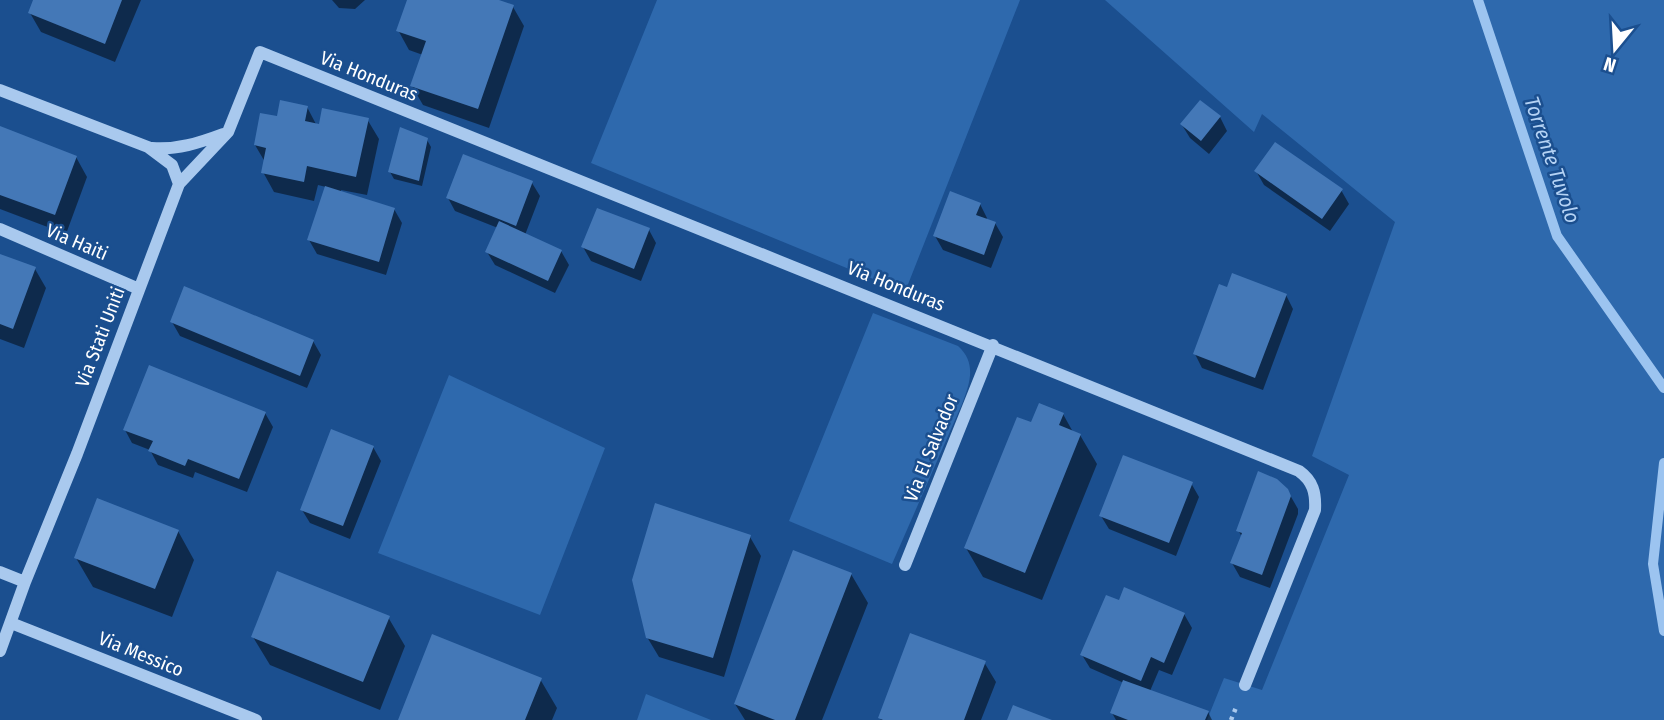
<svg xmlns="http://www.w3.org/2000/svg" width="1664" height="720" font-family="'Fira Sans Condensed',sans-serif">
	<rect width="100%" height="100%" fill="#1b4f8f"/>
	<path fill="#2e69ad" d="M 657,0 L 1020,0 L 905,292 L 591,163 Z
		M 1105,0 L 1664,0 L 1664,720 L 1207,720 L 1224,678 L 1262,690 L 1349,475 L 1312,456 L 1395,222 L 1262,114 L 1254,132 Z
		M 873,313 L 958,346 C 977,363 970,383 962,404 L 892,564 L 789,521 Z
		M 449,375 L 605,448 L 540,615 L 378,553 Z
		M 646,694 L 711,720 L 637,720 Z"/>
	<path fill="#0007" d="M 35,0 L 141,0 L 115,62 L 41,32 L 30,13 Z
		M 332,0 L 365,0 L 355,9 L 339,8 Z
		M 408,0 L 494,0 L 513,7 L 524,26 L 489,128 L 423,105 L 412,86 L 423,55 L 409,50 L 398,30 Z
		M 307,107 L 317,126 L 367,119 L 379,139 L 367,195 L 341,190 L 341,193 L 394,209 L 402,223 L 386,275 L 317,254 L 309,240 L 326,187 L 318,185 L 314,201 L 274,192 L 263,172 L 265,162 L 255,145 L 278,118 Z
		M 1220,117 L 1227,131 L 1209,154 L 1190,138 L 1182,125 Z
		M 0,128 L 76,157 L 87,177 L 66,234 L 0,209 Z
		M 427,140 L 431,147 L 422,186 L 394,179 L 390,172 Z
		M 1256,171 L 1341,190 L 1349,204 L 1330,231 L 1264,185 Z
		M 532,183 L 540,196 L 525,235 L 561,251 L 569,265 L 555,293 L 495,265 L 487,252 L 498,228 L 455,211 L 448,198 Z
		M 980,204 L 987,218 L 986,220 L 995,223 L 1003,237 L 991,268 L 943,250 L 935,236 Z
		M 649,230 L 656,243 L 641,281 L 591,261 L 583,247 Z
		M 0,256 L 35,269 L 46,288 L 24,348 L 0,339 Z
		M 1286,295 L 1293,309 L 1263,390 L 1202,368 L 1195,354 Z
		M 172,322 L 313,341 L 321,355 L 307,388 L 180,336 Z
		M 265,413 L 273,427 L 247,492 L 195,472 L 193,478 L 158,465 L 150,450 L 132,443 L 125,430 Z
		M 1063,414 L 1073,432 L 1080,435 L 1097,464 L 1042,600 L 983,577 L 966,548 L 1032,424 Z
		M 373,447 L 381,461 L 350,539 L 310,523 L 302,510 Z
		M 1191,483 L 1199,497 L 1176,556 L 1109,529 L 1101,516 Z
		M 1290,495 L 1298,509 L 1298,514 L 1270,588 L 1240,577 L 1232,563 L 1242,537 L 1238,530 Z
		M 178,531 L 194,560 L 172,617 L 93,587 L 76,558 Z
		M 750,537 L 761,556 L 724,677 L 659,657 L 647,637 Z
		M 851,574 L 868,603 L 822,720 L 745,720 L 735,704 Z
		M 1120,602 L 1184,614 L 1192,628 L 1172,675 L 1159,670 L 1150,691 L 1208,712 L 1212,720 L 1116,720 L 1112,713 L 1124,683 L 1090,668 L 1082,655 Z
		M 388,617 L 405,646 L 380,710 L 270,665 L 253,637 Z
		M 984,662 L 996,682 L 981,720 L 881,720 L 880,718 Z
		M 540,679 L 557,708 L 552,720 L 400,720 Z"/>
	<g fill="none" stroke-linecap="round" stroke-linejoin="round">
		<path stroke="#9cc4f0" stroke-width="10" d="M 1478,0 L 1557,236 L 1664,388
			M 1664,463 L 1653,564 L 1664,631"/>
	</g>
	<path fill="#4478b7" d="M 33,0 L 122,0 L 105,44 L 28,13 Z
		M 407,0 L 499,0 L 514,5 L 478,109 L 410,86 L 426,41 L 396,31 Z
		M 280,100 L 308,106 L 305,121 L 319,124 L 322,108 L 369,118 L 356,177 L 307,166 L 304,182 L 261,173 L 266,148 L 254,145 L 260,113 L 277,116 Z
		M 1200,100 L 1221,116 L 1201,141 L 1180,124 Z
		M 0,126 L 77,156 L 55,215 L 0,195 Z
		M 400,127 L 428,138 L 419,181 L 388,172 Z
		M 1275,142 L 1343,189 L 1322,219 L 1254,171 Z
		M 463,154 L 533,181 L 516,226 L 446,198 Z
		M 325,186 L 395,208 L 379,262 L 307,240 Z
		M 950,191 L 981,203 L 976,215 L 996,222 L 984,255 L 933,236 Z
		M 597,208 L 650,228 L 634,269 L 581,247 Z
		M 499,221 L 562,250 L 548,281 L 485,252 Z
		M 0,254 L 36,267 L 13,329 L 0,324 Z
		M 1232,273 L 1287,294 L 1255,378 L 1193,354 L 1219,284 L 1227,287 Z
		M 184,286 L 314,340 L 300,376 L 170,322 Z
		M 149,365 L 266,412 L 239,479 L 188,459 L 185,466 L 148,451 L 153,441 L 123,430 Z
		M 1039,403 L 1064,413 L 1059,425 L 1081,434 L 1025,573 L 964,548 L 1017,417 L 1031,422 Z
		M 331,429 L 374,446 L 343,526 L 300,510 Z
		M 1123,455 L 1193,482 L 1169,543 L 1099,516 Z
		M 1258,471 L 1277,479 L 1288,489 L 1291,496 L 1262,575 L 1230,563 L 1242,533 L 1236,531 Z
		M 97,498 L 179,530 L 155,589 L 74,558 Z
		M 655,503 L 751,535 L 713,658 L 646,638 L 632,580 Z
		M 793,550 L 852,573 L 795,720 L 775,720 L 734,704 Z
		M 277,571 L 390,616 L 363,682 L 251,637 Z
		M 1124,587 L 1185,613 L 1164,663 L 1151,657 L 1141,681 L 1080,655 L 1106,595 L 1119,600 Z
		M 910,633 L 986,661 L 964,720 L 883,720 L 878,718 Z
		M 432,634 L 542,678 L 525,720 L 398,720 Z
		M 1123,680 L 1209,711 L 1205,720 L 1128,720 L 1110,713 Z
		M 1013,705 L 1052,720 L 1007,720 Z"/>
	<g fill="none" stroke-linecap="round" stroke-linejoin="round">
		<path stroke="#a9c9ee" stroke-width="4.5" stroke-dasharray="3.5 5" stroke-linecap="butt" d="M 1231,720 L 1237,705"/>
		<path stroke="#a9c9ee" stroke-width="12" d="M 0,90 L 148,147 L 172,165 L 179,184
			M 152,148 C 177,150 199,143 223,134
			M 0,229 L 139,289
			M 905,565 L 993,345
			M 0,572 L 25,582
			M 11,623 L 256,720
			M 0,651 L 25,582 L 77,454 L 179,184 L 228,132 L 260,52 C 606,193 953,329 1299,471 C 1313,481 1316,493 1315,510 L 1245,685"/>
	</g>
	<g text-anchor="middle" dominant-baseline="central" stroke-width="5" stroke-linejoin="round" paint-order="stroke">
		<g font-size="19" fill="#fff" stroke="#1b4f8f">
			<text transform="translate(369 76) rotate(22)">Via Honduras</text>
			<text transform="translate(77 242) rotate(23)">Via Haiti</text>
			<text transform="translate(896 286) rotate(22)">Via Honduras</text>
			<text transform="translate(100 337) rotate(-69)">Via Stati Uniti</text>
			<text transform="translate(931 448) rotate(-68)">Via El Salvador</text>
			<text transform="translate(141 654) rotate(22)">Via Messico</text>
		</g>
		<g font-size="21" font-style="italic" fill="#b5d3f5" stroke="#1b4f8f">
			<text transform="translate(1552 160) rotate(71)">Torrente Tuvolo</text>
		</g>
	</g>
	<g transform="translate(1615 49) rotate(198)" stroke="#1b4f8f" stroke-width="5" paint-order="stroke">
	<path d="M0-5L12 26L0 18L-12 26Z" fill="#ffffff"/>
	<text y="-10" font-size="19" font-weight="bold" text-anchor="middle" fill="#ffffff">N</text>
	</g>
</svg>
